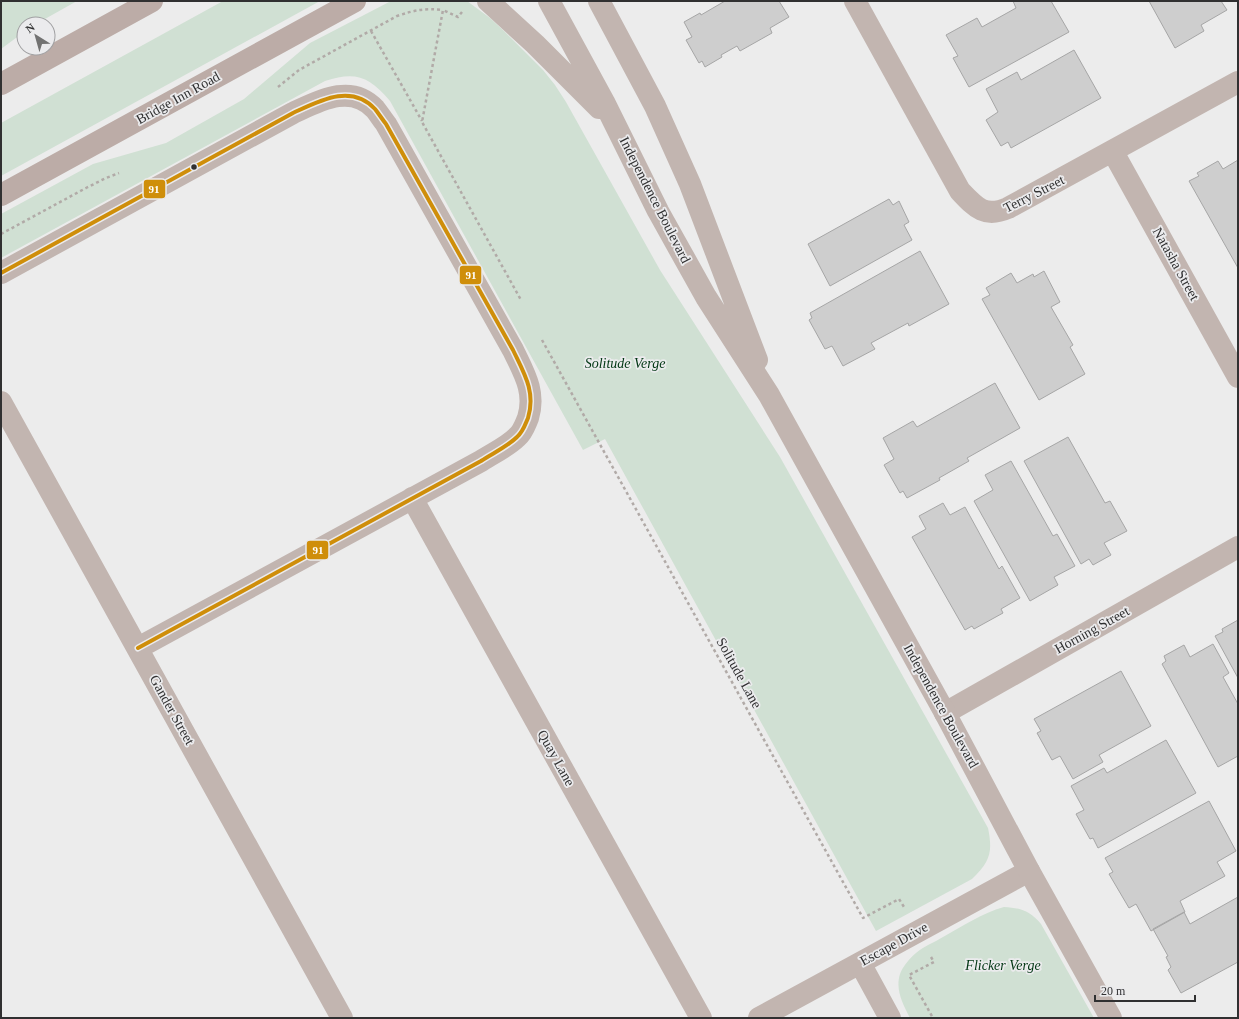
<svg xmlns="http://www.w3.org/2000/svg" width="1239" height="1019" font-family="'Times New Roman',serif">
	<rect width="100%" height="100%" fill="#ececec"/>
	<path fill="#d0e0d3" d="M 1,1 L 77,1 L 36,24 L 24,24 L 24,32 L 1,49 Z
		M 223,1 L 320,1 L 1,176 L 1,123 Z
		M 391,1 L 467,1 L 490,18 L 504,31 L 543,70 L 555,85 L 566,102 L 660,270 L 780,457 L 988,828 C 993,852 990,862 972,879 L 876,931 L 605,439 L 583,450 L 390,101 C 369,76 355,71 325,81 L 1,258 L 1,214 L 93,164 L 166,143 L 244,99 L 310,43 Z
		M 1004,907 C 1021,908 1030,911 1041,924 L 1094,1018 L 910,1018 C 903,1004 895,990 900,974 C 903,966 910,958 916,953 C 924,946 935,942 943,937 C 963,926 982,913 1004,907 Z"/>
	<path fill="#cecece" stroke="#a6a6a6" d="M 725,1 L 779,1 L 789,17 L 770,28 L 772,33 L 740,51 L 737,46 L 721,55 L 722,57 L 705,67 L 702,61 L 699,63 L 686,40 L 692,37 L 684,22 L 700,13 L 701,15 Z
		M 1013,1 L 1051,1 L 1069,32 L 969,87 L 953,58 L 958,56 L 946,35 L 977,18 L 982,27 L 1016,8 Z
		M 1149,1 L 1221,1 L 1227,10 L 1201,25 L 1204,31 L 1175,48 Z
		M 1074,50 L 1101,98 L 1011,148 L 1008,142 L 1001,146 L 986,120 L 998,112 L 986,89 L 1017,72 L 1021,80 Z
		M 1238,160 L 1238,268 L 1189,181 L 1199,176 L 1197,173 L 1218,161 L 1223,169 Z
		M 889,199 L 893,205 L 899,201 L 909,222 L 904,225 L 912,240 L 830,286 L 808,244 Z
		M 920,251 L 949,304 L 909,326 L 908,323 L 871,343 L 875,349 L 843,366 L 832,346 L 825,349 L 809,320 L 812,318 L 810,313 Z
		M 1044,271 L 1060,302 L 1051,307 L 1073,345 L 1070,347 L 1085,374 L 1039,400 L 982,299 L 990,295 L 986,288 L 1011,273 L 1017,283 L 1033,274 L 1034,277 Z
		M 995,383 L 1020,428 L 967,458 L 969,461 L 939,478 L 940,480 L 907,498 L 903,491 L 900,493 L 884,465 L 894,459 L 883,438 L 913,421 L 917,427 Z
		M 1068,437 L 1105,503 L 1110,501 L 1127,531 L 1104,543 L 1111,555 L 1093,565 L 1089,559 L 1081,564 L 1024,461 Z
		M 1011,461 L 1053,536 L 1057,534 L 1075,566 L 1054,577 L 1058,585 L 1030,601 L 974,501 L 993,490 L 985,475 Z
		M 943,503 L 950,515 L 965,507 L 999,569 L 1002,566 L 1020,598 L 1001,609 L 1003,613 L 974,629 L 972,626 L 965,630 L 912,537 L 926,529 L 919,516 Z
		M 1238,620 L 1238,678 L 1215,636 L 1223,632 L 1222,629 Z
		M 1213,644 L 1229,673 L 1223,677 L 1238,704 L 1238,756 L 1218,767 L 1162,664 L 1166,661 L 1164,656 L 1184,645 L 1190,657 Z
		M 1121,671 L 1151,726 L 1099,755 L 1103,762 L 1073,779 L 1060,756 L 1052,760 L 1037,733 L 1041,731 L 1034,719 Z
		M 1166,740 L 1196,793 L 1098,848 L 1093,838 L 1090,839 L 1076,814 L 1084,810 L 1071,786 L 1104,768 L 1107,773 Z
		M 1209,801 L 1236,851 L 1217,862 L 1225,876 L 1180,901 L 1185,912 L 1151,931 L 1136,904 L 1129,908 L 1109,874 L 1113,872 L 1105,858 Z
		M 1238,897 L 1238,962 L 1181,993 L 1168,970 L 1171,967 L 1166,957 L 1168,956 L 1153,929 L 1184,912 L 1190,924 Z"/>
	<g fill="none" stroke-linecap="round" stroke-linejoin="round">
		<path stroke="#b1aaa7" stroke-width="2.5" stroke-dasharray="3 3" stroke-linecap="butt" d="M 462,12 L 458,17 L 443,10 L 422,122 L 521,300
			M 371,31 L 422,121
			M 278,87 L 299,70 L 397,16 C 415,10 425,8 443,10
			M 1,234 L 86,188 L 106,178 L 119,173
			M 542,340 L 863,918 L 899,899 L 904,907
			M 931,957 L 934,962 L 909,975 L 933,1018"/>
		<path stroke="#c2b5b0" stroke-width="22" d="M 855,1 L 960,191 C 976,208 985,218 1008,208 L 1238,82
			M 1113,152 L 1238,377
			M 1,273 L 293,113 C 319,101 351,83 375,109 C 379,114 382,119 386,124 L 513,350 C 524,373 536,392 528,418 C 525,425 523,432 517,437 C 507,447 493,453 481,461 L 138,648
			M 1,402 L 342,1018
			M 412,498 L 701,1018
			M 945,713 L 1238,547
			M 860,963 L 890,1018
			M 759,1018 L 1029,871"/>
		<path stroke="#c2b5b0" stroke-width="22" d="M 488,1 L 535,44 L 599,108
			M 549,1 L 604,102 L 658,211 L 706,297 L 769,395 L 945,713 L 1029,871 L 1111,1018
			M 599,1 L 655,106 L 690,184 L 757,360"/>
		<path stroke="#bcaca7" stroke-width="22" d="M 1,84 L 152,1
			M 1,195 L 355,1"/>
		<defs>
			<path id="bus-1" d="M 1,273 L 293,113 C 319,101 351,83 375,109 C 379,114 382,119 386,124 L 513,350 C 524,373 536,392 528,418 C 525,425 523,432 517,437 C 507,447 493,453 481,461 L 138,648"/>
		</defs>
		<use href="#bus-1" stroke="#ebebed" stroke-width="7"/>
		<use href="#bus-1" stroke="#cf8e0a" stroke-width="4"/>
	</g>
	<circle fill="#303031" stroke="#ebebed" stroke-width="1.5" cx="194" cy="167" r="3.5"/>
	<g text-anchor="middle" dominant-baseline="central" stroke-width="3.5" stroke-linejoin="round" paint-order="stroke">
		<g font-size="14" fill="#303031" stroke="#ebebed">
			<text transform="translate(178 98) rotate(-29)">Bridge Inn Road</text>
			<text transform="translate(1034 194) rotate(-27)">Terry Street</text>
			<text transform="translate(655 200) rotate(63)">Independence Boulevard</text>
			<text transform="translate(1176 264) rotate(61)">Natasha Street</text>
			<text transform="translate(1092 630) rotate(-29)">Horning Street</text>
			<text transform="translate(739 673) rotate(61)">Solitude Lane</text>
			<text transform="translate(941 706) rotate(61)">Independence Boulevard</text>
			<text transform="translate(172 710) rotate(61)">Gander Street</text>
			<text transform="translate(556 758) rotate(61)">Quay Lane</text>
			<text transform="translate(894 944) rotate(-29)">Escape Drive</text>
		</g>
		<g font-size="14" font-style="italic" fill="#003613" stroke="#ebebed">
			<text x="625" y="363">Solitude Verge</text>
			<text x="1003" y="965">Flicker Verge</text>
		</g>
	</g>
	<g stroke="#ebebed" stroke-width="1.5">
		<rect x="143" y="179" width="23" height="20" rx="4" fill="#cf8e0a"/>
		<rect x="459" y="265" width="23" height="20" rx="4" fill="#cf8e0a"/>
		<rect x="306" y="540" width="23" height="20" rx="4" fill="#cf8e0a"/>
	</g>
	<g font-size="11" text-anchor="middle" font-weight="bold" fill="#fff">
		<text x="154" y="193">91</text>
		<text x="471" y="279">91</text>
		<text x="318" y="554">91</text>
	</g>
	<rect width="1239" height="1019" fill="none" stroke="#303031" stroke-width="4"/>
	<g transform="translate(36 36) rotate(323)"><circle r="19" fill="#ebebed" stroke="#a0a0a2"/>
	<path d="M0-3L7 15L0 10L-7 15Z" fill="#727272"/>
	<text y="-6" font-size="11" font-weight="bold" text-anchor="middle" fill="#303031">N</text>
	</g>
	<path d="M1095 995v6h100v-6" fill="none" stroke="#303031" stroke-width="2"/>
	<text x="1101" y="995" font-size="12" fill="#303031" stroke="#ebebed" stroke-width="3" paint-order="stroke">20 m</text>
</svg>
